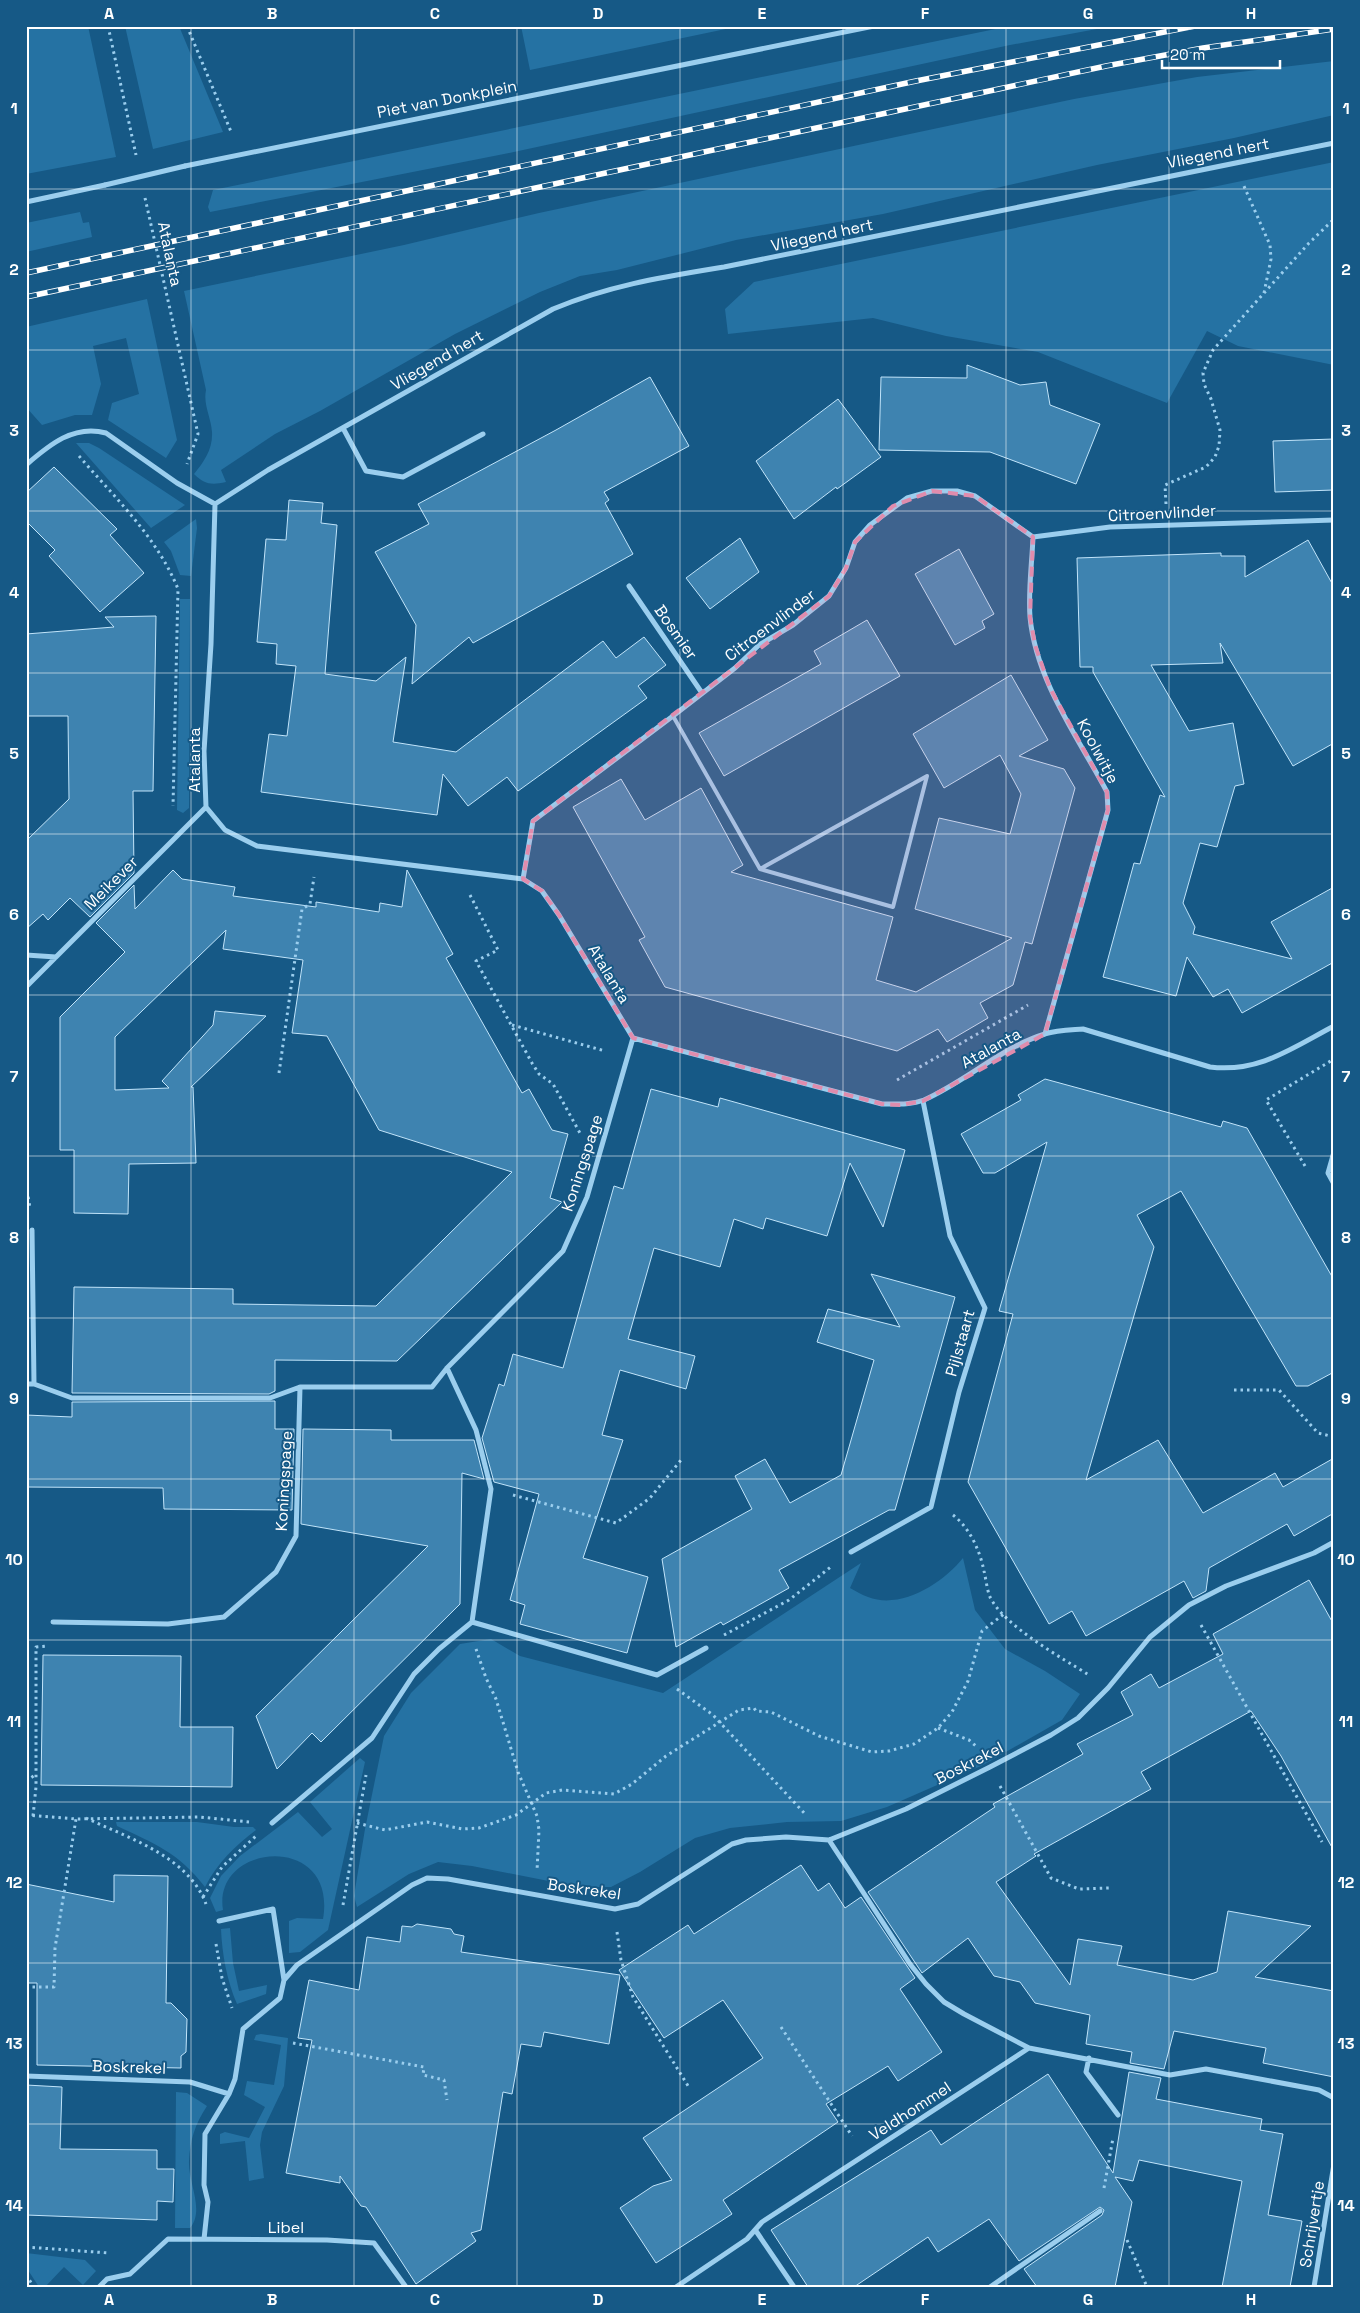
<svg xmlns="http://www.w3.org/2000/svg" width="1360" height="2313" font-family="'Space Grotesk',sans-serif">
	<rect width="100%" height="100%" fill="#165986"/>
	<path fill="#2572a3" d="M 26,26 L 88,26 L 116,157 L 26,174 L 26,144 L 28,143 Z
		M 125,26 L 179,26 L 223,132 L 153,149 Z
		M 521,26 L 740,26 L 530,70 Z
		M 1010,26 L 1113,26 L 1010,45 L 504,154 L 210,212 L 208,207 L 213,190 Z
		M 1334,61 L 1334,115 L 1234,138 L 1097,165 L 883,214 L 736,240 L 617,270 L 580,276 L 540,292 L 455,334 L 320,411 L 275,434 L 221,470 L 226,482 C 212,485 205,485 194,474 C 204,462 213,449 212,432 C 211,417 203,405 206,390 L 184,291 L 404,245 L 539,213 L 1074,99 L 1197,77 Z
		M 1334,162 L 1334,365 L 1238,346 L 1207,331 L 1167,403 L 1038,352 L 946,336 L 873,318 L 728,334 L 725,309 L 754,282 Z
		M 80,212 L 83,223 L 89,222 L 92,237 L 26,252 L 26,223 Z
		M 147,299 L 177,440 L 166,458 L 108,420 L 112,403 L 139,394 L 126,338 L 93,346 L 101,384 L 92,415 L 75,415 L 42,425 L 26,407 L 26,327 Z
		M 76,443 L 89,443 L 99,448 L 185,505 L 151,528 Z
		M 196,519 L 197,528 L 191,576 L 180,575 L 171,551 L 164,542 Z
		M 180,599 L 190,599 L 189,808 L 183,813 L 177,810 Z
		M 963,1558 L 975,1610 L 1005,1649 L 1045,1671 L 1080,1694 L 1062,1720 L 983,1765 L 887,1807 L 841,1821 L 787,1822 L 730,1828 L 695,1838 L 640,1872 L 611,1887 L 579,1887 L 472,1866 L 438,1862 L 409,1874 L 357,1907 L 354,1896 L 365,1829 L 384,1736 L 411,1693 L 460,1644 L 491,1639 L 520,1656 L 663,1693 L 861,1563 L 850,1588 C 856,1591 862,1595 868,1597 C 901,1610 943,1583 963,1558 Z
		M 360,1758 L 365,1762 L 328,1930 L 300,1952 L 289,1953 L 289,1921 L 297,1918 L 323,1919 C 338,1832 212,1842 223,1910 L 216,1912 L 210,1898 L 221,1876 L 240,1856 L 298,1812 L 322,1837 L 332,1829 L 310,1802 Z
		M 116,1822 L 197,1822 L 234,1827 L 253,1827 L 256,1830 C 234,1847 218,1862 205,1887 C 178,1852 155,1844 117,1826 Z
		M 230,1928 L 233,1963 L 239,1991 L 267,1985 L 266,1994 L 237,2004 C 227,1981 222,1954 221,1929 Z
		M 261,2034 L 288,2038 L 284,2086 L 262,2132 L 260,2145 L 264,2178 L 249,2181 L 245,2141 L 220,2144 L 220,2134 L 225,2132 L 249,2138 L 265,2107 L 244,2095 L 247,2081 L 274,2085 L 281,2045 L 254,2040 L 256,2035 Z
		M 176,2092 L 187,2093 L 207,2106 C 195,2124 190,2140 189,2161 C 188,2183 205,2210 190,2228 L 175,2228 Z
		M 26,2253 L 85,2260 L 96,2271 L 83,2285 L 64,2267 L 45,2287 L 39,2287 L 26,2267 Z"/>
	<path fill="#3e83b0" stroke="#c1e4fa" d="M 967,365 L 1020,385 L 1046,382 L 1050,405 L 1100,424 L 1076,484 L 990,452 L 879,450 L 881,377 L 967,378 Z
		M 650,377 L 689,446 L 604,492 L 609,500 L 605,503 L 633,554 L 473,643 L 469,637 L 412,684 L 416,625 L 375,552 L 429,524 L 418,504 L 556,430 Z
		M 838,399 L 881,457 L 837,489 L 836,487 L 794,519 L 756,461 Z
		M 1334,439 L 1334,490 L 1275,492 L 1273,441 Z
		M 54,467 L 117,529 L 110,535 L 144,573 L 100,612 L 49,556 L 55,550 L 26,521 L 26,493 Z
		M 289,500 L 323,503 L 321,523 L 337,525 L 325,674 L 376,681 L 406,657 L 393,742 L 456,752 L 603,641 L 616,658 L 644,637 L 666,665 L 638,686 L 647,698 L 518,791 L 507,777 L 468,806 L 443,774 L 437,815 L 261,792 L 269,734 L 287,736 L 296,666 L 276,664 L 277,644 L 257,642 L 266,539 L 286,540 Z
		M 740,538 L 759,572 L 710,609 L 686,578 Z
		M 1308,540 L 1334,587 L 1334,743 L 1293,766 L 1220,643 L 1223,663 L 1151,665 L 1189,731 L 1233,723 L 1244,784 L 1235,786 L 1217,847 L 1200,843 L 1183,903 L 1195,927 L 1193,934 L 1292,959 L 1271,922 L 1334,887 L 1334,962 L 1242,1013 L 1228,989 L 1213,997 L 1187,957 L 1176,996 L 1103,977 L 1134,863 L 1140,864 L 1160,795 L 1165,797 L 1093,672 L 1093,667 L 1080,667 L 1077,558 L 1221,553 L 1221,556 L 1245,556 L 1245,577 Z
		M 959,549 L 994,614 L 982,621 L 985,628 L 955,645 L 915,574 Z
		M 156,616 L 153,791 L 133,791 L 134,873 L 90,917 L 70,898 L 48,920 L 43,914 L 26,929 L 26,841 L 69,799 L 68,716 L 26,716 L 26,634 L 114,627 L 105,617 Z
		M 867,620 L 900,676 L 724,776 L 699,733 L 821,664 L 814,651 Z
		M 1011,675 L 1048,740 L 1019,756 L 1064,769 L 1075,788 L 1032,944 L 1025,942 L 1013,985 L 980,1003 L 988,1018 L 947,1042 L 938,1029 L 897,1051 L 665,987 L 639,940 L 645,937 L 573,807 L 621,779 L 645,820 L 701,788 L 743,865 L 731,872 L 893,917 L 876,980 L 916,992 L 1012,938 L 915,909 L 939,818 L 1010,834 L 1021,794 L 1000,755 L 944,788 L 913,734 Z
		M 173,870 L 182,879 L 235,887 L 233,896 L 316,907 L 316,902 L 379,912 L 380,903 L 402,907 L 407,870 L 453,954 L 446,958 L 522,1093 L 529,1089 L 552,1130 L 568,1134 L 550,1198 L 562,1202 L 397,1361 L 275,1360 L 275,1391 L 269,1394 L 72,1393 L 74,1287 L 233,1289 L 233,1304 L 376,1306 L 512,1172 L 379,1130 L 327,1036 L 292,1033 L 303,960 L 223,949 L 226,930 L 115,1037 L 115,1090 L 169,1088 L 162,1081 L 213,1025 L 215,1011 L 266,1016 L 191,1087 L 193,1087 L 196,1163 L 129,1164 L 128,1214 L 74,1213 L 74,1150 L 60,1150 L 60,1017 L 125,952 L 96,923 L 134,885 L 135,909 Z
		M 1045,1079 L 1221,1127 L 1223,1121 L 1247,1128 L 1334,1280 L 1334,1372 L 1308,1386 L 1296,1386 L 1181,1191 L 1137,1215 L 1154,1247 L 1086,1480 L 1158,1440 L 1203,1513 L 1275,1473 L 1283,1487 L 1334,1458 L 1334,1513 L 1294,1536 L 1287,1524 L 1209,1568 L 1206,1591 L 1193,1598 L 1184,1581 L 1086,1636 L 1072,1611 L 1049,1624 L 968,1482 L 1013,1314 L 999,1311 L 1047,1142 L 995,1173 L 983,1173 L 961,1134 L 1021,1100 L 1018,1095 Z
		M 651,1089 L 718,1107 L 720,1098 L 905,1150 L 883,1227 L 850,1163 L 827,1236 L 766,1218 L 763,1229 L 734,1219 L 720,1267 L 654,1248 L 628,1339 L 695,1356 L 686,1389 L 620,1370 L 602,1435 L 623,1440 L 583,1558 L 648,1577 L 627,1653 L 520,1624 L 525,1605 L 510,1600 L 539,1494 L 494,1482 L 482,1438 L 499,1384 L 504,1386 L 513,1354 L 563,1368 L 614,1186 L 623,1189 Z
		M 871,1274 L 955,1297 L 895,1510 L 889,1510 L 779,1570 L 789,1588 L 723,1625 L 721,1622 L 676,1647 L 662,1559 L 752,1509 L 735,1476 L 765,1459 L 790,1503 L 841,1475 L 874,1360 L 817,1342 L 828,1309 L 900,1327 Z
		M 275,1401 L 275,1429 L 294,1429 L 292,1510 L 164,1509 L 163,1488 L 26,1487 L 26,1415 L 72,1417 L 72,1402 Z
		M 303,1429 L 391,1430 L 391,1440 L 474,1440 L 484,1479 L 462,1473 L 460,1604 L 321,1742 L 312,1733 L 277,1769 L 256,1716 L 428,1546 L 301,1524 Z
		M 1309,1580 L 1334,1625 L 1334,1851 L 1281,1756 L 1251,1711 L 1141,1772 L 1151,1789 L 1034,1854 L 1036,1856 L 996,1882 L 1070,1985 L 1078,1939 L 1122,1946 L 1117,1965 L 1193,1980 L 1217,1972 L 1228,1911 L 1311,1926 L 1255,1977 L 1334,1991 L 1334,2077 L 1263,2063 L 1266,2048 L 1174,2031 L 1164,2069 L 1130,2063 L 1132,2052 L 1086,2044 L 1090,2015 L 1035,2003 L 1020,1982 L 994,1976 L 968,1938 L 922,1973 L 868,1892 L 995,1807 L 993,1804 L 1083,1754 L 1077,1744 L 1133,1715 L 1121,1692 L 1151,1674 L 1159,1688 L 1223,1654 L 1213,1634 Z
		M 43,1655 L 181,1656 L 180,1727 L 233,1727 L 232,1787 L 41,1785 Z
		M 801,1865 L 818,1891 L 829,1883 L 845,1908 L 861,1897 L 915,1978 L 900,1989 L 942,2052 L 898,2081 L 888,2066 L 826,2104 L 838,2122 L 723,2200 L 732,2214 L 656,2263 L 620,2208 L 653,2186 L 672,2180 L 643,2138 L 763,2058 L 723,2000 L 664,2038 L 619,1970 L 688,1925 L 694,1934 Z
		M 114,1875 L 168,1876 L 166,2003 L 171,2003 L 187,2019 L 186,2052 L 181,2056 L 181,2068 L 37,2065 L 37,1983 L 26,1983 L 26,1884 L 114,1902 Z
		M 417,1924 L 451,1929 L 454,1934 L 464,1936 L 461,1952 L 620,1975 L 609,2044 L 544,2032 L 541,2047 L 521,2044 L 512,2094 L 503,2092 L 481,2230 L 471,2233 L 476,2241 L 416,2284 L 366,2207 L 361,2206 L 340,2176 L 340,2183 L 286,2173 L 312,2040 L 298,2038 L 309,1980 L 359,1990 L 367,1937 L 400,1942 L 402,1926 L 412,1927 Z
		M 1129,2072 L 1161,2078 L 1156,2099 L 1262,2119 L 1260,2130 L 1283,2134 L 1268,2215 L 1302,2221 L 1290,2287 L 1222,2287 L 1242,2181 L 1139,2160 L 1133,2181 L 1115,2177 L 1132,2202 L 1115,2287 L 1037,2287 L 1024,2269 L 1102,2215 L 1104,2210 L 1100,2207 L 1019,2261 L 989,2219 L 938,2252 L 928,2237 L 854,2287 L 808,2287 L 771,2230 L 931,2130 L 941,2145 L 1048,2074 L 1113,2173 Z
		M 26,2085 L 62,2087 L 60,2149 L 157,2150 L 157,2169 L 174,2169 L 173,2202 L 157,2201 L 157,2220 L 26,2215 Z"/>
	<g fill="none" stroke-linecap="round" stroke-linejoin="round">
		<path stroke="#9bceee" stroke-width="3" stroke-dasharray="2.5 4" stroke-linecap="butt" d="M 108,26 L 136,155
			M 187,26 L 232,134
			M 145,198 L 198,434 L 187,464
			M 1264,293 L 1309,243 L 1334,219
			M 79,456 C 115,498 157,537 178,589 L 173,806
			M 1166,504 L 1165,485 L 1206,467 L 1215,457 L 1219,446 L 1220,430 L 1211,399 L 1204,384 L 1203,373 L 1213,350 L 1264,293 L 1271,259 L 1270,245 L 1243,184
			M 470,895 L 498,950 L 476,961 L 532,1063 L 539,1074 L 553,1084 L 581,1135
			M 512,1025 L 605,1051
			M 279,1073 L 302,909 L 310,904 L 314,877
			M 897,1080 L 1028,1005
			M 1305,1166 L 1266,1100 L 1334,1059
			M 26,1184 L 30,1208
			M 1234,1390 L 1279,1390 L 1318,1433 L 1334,1437
			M 513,1495 L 616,1523 L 650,1498 L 681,1460
			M 953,1515 C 970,1528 980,1551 984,1571 C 986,1579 987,1590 990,1597 C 1004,1626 1062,1658 1089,1675
			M 1201,1625 L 1322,1842
			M 724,1635 L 789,1600 L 832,1566
			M 476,1649 L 486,1678 L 496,1699 L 518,1772 L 537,1816 L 539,1830 L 537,1871
			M 677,1689 L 713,1715 L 806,1815
			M 938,1728 L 969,1740 L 977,1747
			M 26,1781 L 35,1775
			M 1000,1786 L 1051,1878 L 1079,1889 L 1109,1888
			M 26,1815 L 76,1819 L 200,1817 L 249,1822
			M 33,1816 L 36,1787 L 36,1647 L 48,1646
			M 86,1818 C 128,1838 188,1856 206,1904
			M 357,1823 L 385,1830 L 427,1822 L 463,1829 L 479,1828 L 516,1815 L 546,1793 L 562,1790 L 614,1794 L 632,1784 L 666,1756 L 739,1710 L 754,1708 L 756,1711 L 771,1712 L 819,1736 L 872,1752 L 889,1751 L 914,1744 L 938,1728 L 952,1712 L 968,1681 L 982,1631 L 1004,1614
			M 203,1897 L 222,1867 L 256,1836
			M 343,1905 L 366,1775
			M 617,1932 L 621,1960 L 633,1997 L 690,2089
			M 216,1944 L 222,1978 L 232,2008
			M 26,1987 L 54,1987 L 55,1948 L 76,1819
			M 781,2027 L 852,2136
			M 293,2043 L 424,2067 L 423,2075 L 444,2080 L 447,2100
			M 1104,2188 L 1113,2138
			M 1127,2240 L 1147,2287
			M 26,2247 L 109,2253
			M 26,2275 L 34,2287"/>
		<path stroke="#9bceee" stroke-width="4" d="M 673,716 L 760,869 L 893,907 L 927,776 L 760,869"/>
		<path stroke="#9bceee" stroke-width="5" d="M 185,166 L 874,26
			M 26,202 L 105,185
			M 343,428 L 366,471 L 403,477 L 483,434
			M 26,465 C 49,445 74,424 106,433 L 177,483 L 215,504
			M 215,504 L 211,644 L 204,751 L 206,807 L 225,830 L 257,846 L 523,879 L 542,891 L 559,915 L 633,1038 L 882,1104 C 896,1104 911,1105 924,1100 C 965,1082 1002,1047 1045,1034 C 1057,1030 1070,1030 1083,1029 L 1210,1067 C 1259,1073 1292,1048 1334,1026
			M 215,504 L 268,470 L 553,309 C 610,285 663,277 724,267 L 1334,143
			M 1033,537 C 1032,563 1028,591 1030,617 C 1036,681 1078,737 1107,792 L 1108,810 L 1045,1034
			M 629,586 L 702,693
			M 523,879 L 533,821 L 673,716 L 735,668 L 759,645 L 793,625 L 829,596 L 846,568 L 855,542 L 870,525 L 907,498 L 932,491 L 957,491 L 975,496 L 1033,537 L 1110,527 L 1334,520
			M 26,955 L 56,957
			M 26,987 L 206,807
			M 1334,1152 L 1328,1173 L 1334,1184
			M 32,1230 L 34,1384
			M 447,1368 L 476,1430 L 491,1489 L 472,1622
			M 26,1384 L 34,1384 L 72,1398 L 270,1398 L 300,1387 L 432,1387 L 447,1368 L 563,1251 L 587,1197 L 633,1038
			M 851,1552 L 931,1507 L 959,1392 L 985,1308 L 950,1236 L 923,1101
			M 53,1622 L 168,1624 L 224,1617 L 276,1572 L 296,1536 L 300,1387
			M 472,1622 L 657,1675 L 706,1648
			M 272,1823 L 372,1738 L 414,1674 L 439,1649 L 472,1622
			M 829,1840 L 910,1964 L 926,1984 L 944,2002 L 964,2014 L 1029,2048
			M 219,1921 L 273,1909 L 284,1980
			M 1089,2058 L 1086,2072 L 1118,2115
			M 26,2076 L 190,2082 L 229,2094
			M 756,2231 L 794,2287
			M 204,2239 L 208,2202 L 204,2185 L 205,2134 L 229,2094 L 235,2079 L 243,2029 L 280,1998 L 284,1980 L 297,1965 L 412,1885 L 427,1878 L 448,1879 L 615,1909 L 638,1904 L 732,1844 L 746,1840 L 786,1837 L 829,1840 L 906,1809 L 990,1767 L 1051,1735 L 1078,1718 L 1108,1688 L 1150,1637 L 1189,1605 L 1226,1586 L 1314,1553 L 1334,1542
			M 99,2287 L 107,2279 L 130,2274 L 168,2239 L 327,2240 L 374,2243 L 406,2287
			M 676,2287 L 747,2239 L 762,2222 L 1029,2048 L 1170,2075 L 1206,2069 L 1319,2090 L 1334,2098
			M 990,2287 L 1100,2211
			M 1314,2287 L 1334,2164"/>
		<defs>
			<path id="rail" d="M 26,273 L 916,81 L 1195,26
				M 26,297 L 1106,66 L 1203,48 L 1334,29"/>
		</defs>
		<use href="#rail" stroke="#fff" stroke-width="5.5"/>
		<use href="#rail" stroke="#165986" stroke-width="4" stroke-dasharray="11" stroke-linecap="butt"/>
		<path stroke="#9bceee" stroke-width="5" d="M 105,185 L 185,166"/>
	</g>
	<path fill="#e08cad" fill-opacity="0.2" stroke="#e08cad" stroke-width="4" stroke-dasharray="10 6" stroke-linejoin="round" d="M 932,491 L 975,496 L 1033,537 L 1030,617 L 1035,645 L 1050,688 L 1107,792 L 1108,810 L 1045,1034 L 923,1101 L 900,1105 L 882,1104 L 633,1038 L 559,915 L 542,891 L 523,879 L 533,821 L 829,596 L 846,568 L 855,542 L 893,506 Z"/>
	<path fill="none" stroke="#fff" stroke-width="1" stroke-opacity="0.55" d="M 191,26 L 191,2287M 354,26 L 354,2287M 517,26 L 517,2287M 680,26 L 680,2287M 843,26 L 843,2287M 1006,26 L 1006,2287M 1169,26 L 1169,2287M 26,189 L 1334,189M 26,350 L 1334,350M 26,511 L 1334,511M 26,673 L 1334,673M 26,834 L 1334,834M 26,995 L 1334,995M 26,1156 L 1334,1156M 26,1318 L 1334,1318M 26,1479 L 1334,1479M 26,1640 L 1334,1640M 26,1802 L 1334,1802M 26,1963 L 1334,1963M 26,2124 L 1334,2124"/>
	<g text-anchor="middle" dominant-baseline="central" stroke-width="4" stroke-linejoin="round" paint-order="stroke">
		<g font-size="16" fill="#fff" stroke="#165986">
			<text transform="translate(447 99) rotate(-11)">Piet van Donkplein</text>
			<text transform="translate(1218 153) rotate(-11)">Vliegend hert</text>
			<text transform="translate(822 235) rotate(-12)">Vliegend hert</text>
			<text transform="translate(170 254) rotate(78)">Atalanta</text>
			<text transform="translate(437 360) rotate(-30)">Vliegend hert</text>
			<text transform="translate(1162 513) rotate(-3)">Citroenvlinder</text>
			<text transform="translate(770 625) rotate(-37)">Citroenvlinder</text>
			<text transform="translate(676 632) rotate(55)">Bosmier</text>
			<text transform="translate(1098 751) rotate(62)">Koolwitje</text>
			<text transform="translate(194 760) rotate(-90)">Atalanta</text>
			<text transform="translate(111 883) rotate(-45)">Meikever</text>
			<text transform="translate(609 974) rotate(59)">Atalanta</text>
			<text transform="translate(991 1048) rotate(-29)">Atalanta</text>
			<text transform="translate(582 1163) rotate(-72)">Koningspage</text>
			<text transform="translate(960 1343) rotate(-74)">Pijlstaart</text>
			<text transform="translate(284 1481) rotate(-87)">Koningspage</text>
			<text transform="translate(969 1763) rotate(-27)">Boskrekel</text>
			<text transform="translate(584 1889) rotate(8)">Boskrekel</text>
			<text transform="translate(129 2067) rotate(2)">Boskrekel</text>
			<text transform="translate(910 2111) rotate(-33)">Veldhommel</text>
			<text transform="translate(1312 2224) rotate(-81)">Schrijvertje</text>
			<text x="286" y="2227">Libel</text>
		</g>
	</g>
	<rect width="1360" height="2313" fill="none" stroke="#165986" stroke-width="55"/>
	<path d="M1162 60v8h118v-8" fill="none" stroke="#ffffff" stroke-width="2.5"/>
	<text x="1170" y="60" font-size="15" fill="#ffffff" stroke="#165986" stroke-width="4" paint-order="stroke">20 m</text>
	<rect x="28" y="28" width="1304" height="2258" fill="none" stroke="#fff" stroke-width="2"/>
	<g font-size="16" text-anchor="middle" font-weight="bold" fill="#fff">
		<text x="109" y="19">A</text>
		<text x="272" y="19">B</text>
		<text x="435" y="19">C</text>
		<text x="598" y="19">D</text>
		<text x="762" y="19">E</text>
		<text x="925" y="19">F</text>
		<text x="1088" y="19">G</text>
		<text x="1251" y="19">H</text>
		<text x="14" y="114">1</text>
		<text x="1346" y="114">1</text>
		<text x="14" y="275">2</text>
		<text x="1346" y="275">2</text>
		<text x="14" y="436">3</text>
		<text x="1346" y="436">3</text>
		<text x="14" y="598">4</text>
		<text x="1346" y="598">4</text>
		<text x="14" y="759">5</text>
		<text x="1346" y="759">5</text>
		<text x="14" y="920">6</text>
		<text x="1346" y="920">6</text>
		<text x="14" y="1082">7</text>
		<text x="1346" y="1082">7</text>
		<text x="14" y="1243">8</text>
		<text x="1346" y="1243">8</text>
		<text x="14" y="1404">9</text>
		<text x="1346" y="1404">9</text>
		<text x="14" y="1565">10</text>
		<text x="1346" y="1565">10</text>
		<text x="14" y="1727">11</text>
		<text x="1346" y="1727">11</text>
		<text x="14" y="1888">12</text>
		<text x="1346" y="1888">12</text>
		<text x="14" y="2049">13</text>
		<text x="1346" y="2049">13</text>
		<text x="14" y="2211">14</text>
		<text x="1346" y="2211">14</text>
		<text x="109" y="2305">A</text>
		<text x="272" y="2305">B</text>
		<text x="435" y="2305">C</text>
		<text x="598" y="2305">D</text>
		<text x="762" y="2305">E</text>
		<text x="925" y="2305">F</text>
		<text x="1088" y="2305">G</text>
		<text x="1251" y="2305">H</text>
	</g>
</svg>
